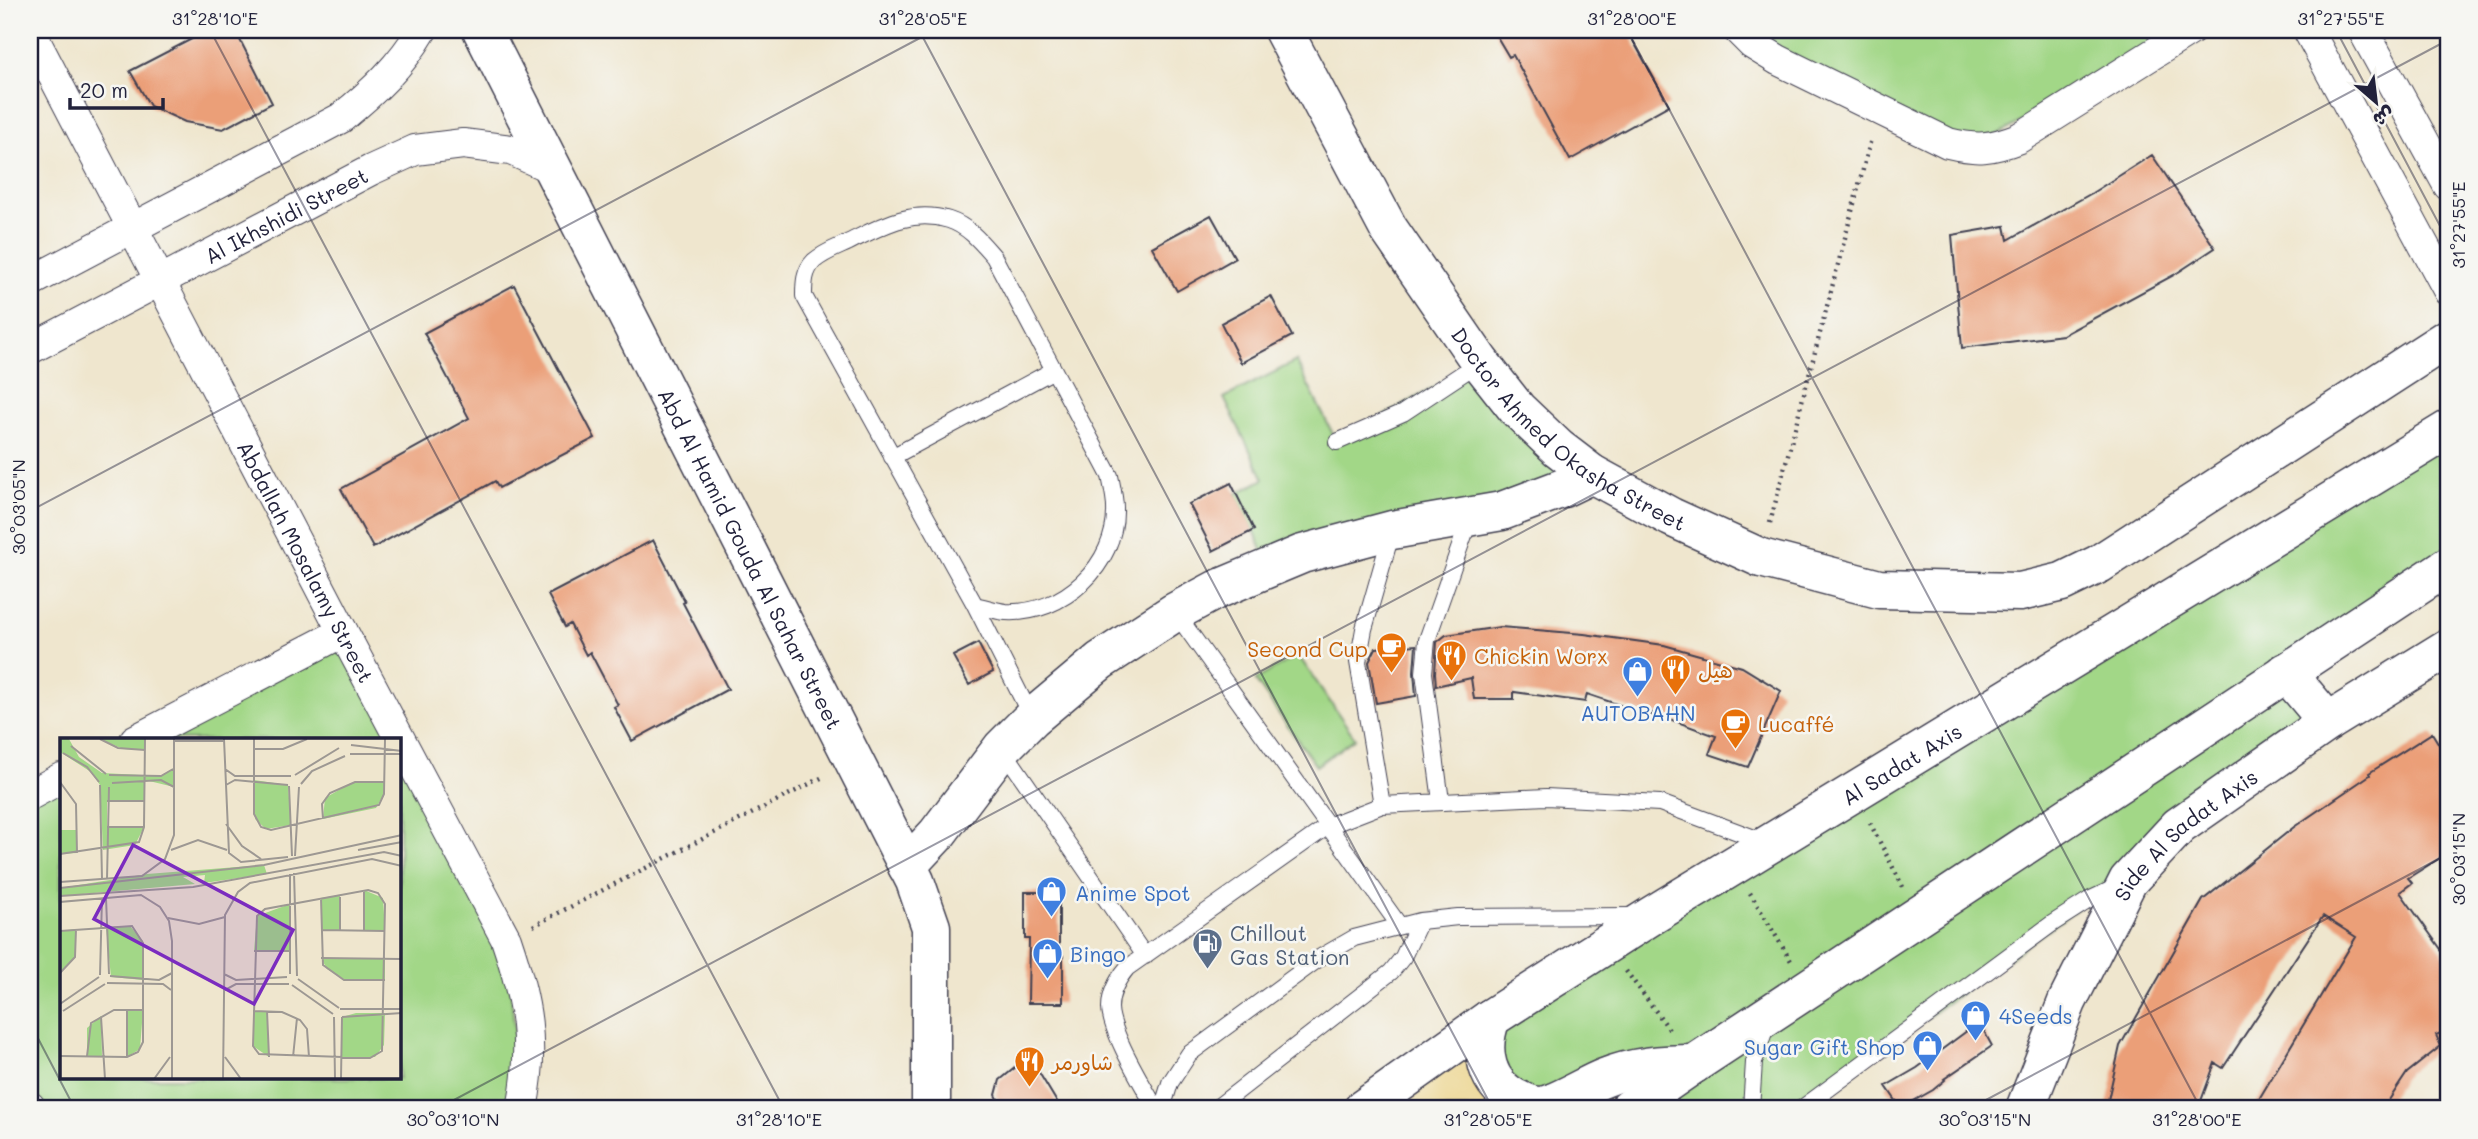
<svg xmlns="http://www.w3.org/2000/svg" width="2478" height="1139" font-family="Mali,'Playpen Sans Arabic',sans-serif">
	<rect width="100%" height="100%" fill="#f6f6f2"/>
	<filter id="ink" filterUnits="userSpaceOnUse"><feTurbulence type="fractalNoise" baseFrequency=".0143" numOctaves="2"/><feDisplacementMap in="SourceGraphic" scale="14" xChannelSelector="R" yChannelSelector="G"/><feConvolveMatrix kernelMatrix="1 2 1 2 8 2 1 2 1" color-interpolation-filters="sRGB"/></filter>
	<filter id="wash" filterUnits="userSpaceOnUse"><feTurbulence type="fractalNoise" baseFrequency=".00686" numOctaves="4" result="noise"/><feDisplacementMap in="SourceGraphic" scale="28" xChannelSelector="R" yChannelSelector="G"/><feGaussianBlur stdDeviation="1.57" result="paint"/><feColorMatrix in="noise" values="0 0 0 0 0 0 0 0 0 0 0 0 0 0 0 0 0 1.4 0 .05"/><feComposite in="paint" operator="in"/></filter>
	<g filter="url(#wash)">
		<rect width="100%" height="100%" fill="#efe6ce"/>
		<path fill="#a2d787" stroke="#627c61" stroke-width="2" d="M 1738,30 L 2188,30 L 1972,149 Z
			M 1296,361 L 1337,442 L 1480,362 L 1592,474 L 1269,567 L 1254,530 L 1236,494 L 1264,479 L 1224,398 Z
			M 2448,422 L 2448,566 L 2286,672 L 2328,722 L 2089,900 L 1801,1109 L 1631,1109 L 1540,1106 L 1484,1048 L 1485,1033 Z
			M 343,632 L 506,939 L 522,1109 L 31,1109 L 30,795 L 61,778 L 61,1078 L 399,1078 L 399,740 L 135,740 Z
			M 1298,655 L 1355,738 L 1316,766 L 1255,680 Z"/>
		<path fill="#eeda9e" stroke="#887e6c" stroke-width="2" d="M 1491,1018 L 1512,1097 L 1632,1068 L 1629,1109 L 1363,1109 Z"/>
		<g id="blocks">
			<path fill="#eb9f78" d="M 209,30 L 235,30 L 272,103 L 223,129 L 185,122 L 150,106 L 130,71 Z
				M 1493,30 L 1627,30 L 1669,105 L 1570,160 L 1513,55 L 1509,57 Z
				M 2152,155 L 2215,248 L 2174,275 L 2063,335 L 1962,348 L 1952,235 L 2005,226 L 2008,240 L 2092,193 Z
				M 1211,215 L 1235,258 L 1177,291 L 1152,247 Z
				M 514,285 L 595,438 L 499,488 L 495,481 L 373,548 L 341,489 L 469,418 L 424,333 Z
				M 1271,296 L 1292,336 L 1241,363 L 1221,323 Z
				M 1231,483 L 1254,530 L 1213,551 L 1189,504 Z
				M 653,540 L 685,602 L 683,603 L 728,689 L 632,741 L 614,707 L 618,705 L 590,652 L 586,655 L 570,624 L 565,627 L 548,595 Z
				M 1500,627 L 1584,634 L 1664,645 L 1742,667 L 1781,691 L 1748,767 L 1709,754 L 1716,736 L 1653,713 L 1652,716 L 1587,694 L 1585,702 L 1514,692 L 1514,699 L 1474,699 L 1471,678 L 1436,686 L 1435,673 L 1437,642 L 1446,635 Z
				M 978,643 L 993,672 L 969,685 L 953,656 Z
				M 1416,645 L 1414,672 L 1416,696 L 1376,703 L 1369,662 L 1376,648 Z
				M 2432,733 L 2448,759 L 2448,853 L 2408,878 L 2412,883 L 2400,892 L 2448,959 L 2448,1030 L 2436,1035 L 2441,1046 L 2407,1073 L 2383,1109 L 2253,1109 L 2356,937 L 2323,916 L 2223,1068 L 2215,1063 L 2198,1109 L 2106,1109 L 2120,1046 L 2203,900 L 2294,827 L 2370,775 L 2369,773 Z
				M 1025,892 L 1059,892 L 1059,956 L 1063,956 L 1063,1003 L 1028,1003 L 1029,939 L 1025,939 Z
				M 1979,1022 L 1992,1046 L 1944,1079 L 1945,1080 L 1933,1090 L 1901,1108 L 1886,1086 L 1917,1068 Z
				M 1032,1061 L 1061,1109 L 1003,1109 L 996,1095 L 1000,1080 L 1016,1067 Z"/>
		</g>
	</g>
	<g filter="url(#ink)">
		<use href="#blocks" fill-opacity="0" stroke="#413f51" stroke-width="2"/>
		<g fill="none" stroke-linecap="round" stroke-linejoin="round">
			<defs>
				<path id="lane" d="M 1337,442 L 1403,413 L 1480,362
					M 892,457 L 1054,370
					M 975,605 C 985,607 996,611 1006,612 C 1063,615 1117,565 1115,508 C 1115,498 1112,486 1110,476 L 994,257 C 981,242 968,226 949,220 C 911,208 880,227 847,243 C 836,248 823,253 814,261 C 804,271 804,284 804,296 L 975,605 L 1032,718
					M 1175,612 L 1399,925
					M 1002,748 L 1145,956
					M 1441,801 L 1424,673 L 1427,640 L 1470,518
					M 1382,805 L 1358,662 L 1364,629 L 1392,531
					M 1156,1109 C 1143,1085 1111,1034 1110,1008 C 1110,993 1117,980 1127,968 L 1328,826 L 1382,805 L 1546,797 L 1660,803 L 1765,842
					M 1162,1109 L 1170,1083 L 1189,1054 L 1321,957 L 1354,938 L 1420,921 L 1458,917 L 1634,916
					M 1215,1109 L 1391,972 L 1403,957 L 1420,921
					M 1751,1109 L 1754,1062 L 1766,1026
					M 1801,1109 L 2053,923 L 2089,900 L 2119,886"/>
				<g id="street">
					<path d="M 1738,30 L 1752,44 L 1778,60 L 1948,143 C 1977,150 1991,149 2019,138 L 2191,30"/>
					<path d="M 2308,30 L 2448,290"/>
					<path d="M 2363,30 L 2448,185"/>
					<path id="s1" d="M 30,31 L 343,632 L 506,939 C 527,1001 535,1044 522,1109"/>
					<path d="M 30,282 L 341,118 C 373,92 401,66 422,30"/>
					<path id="s2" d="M 30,349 L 371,170 L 415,150 L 463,144 L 511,150 L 555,170"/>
					<path d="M 135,740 L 343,632"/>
					<path d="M 30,795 L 61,778"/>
					<path d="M 30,1107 L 31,1109"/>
				</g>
				<g id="secondary">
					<path id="s3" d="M 482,30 L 915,881 L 931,927 L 931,1109"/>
					<path id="s4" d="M 1283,30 L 1388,228 L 1480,362 L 1517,409 L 1558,448 L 1592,474 L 1671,517 L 1761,558 L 1879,589 L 2020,592 L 2062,582 L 2099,564 L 2448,338"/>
					<path d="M 907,866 L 937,834 L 1002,748 L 1032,718 L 1100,661 L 1175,612 L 1216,590 L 1302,554 L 1392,530 L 1502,511 L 1563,488 L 1592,474"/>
					<path id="s5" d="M 2025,1109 L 2067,1002 L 2128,881 L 2179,826 L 2328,722 L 2448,648"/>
				</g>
				<g id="primary">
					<path d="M 2286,672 L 2328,722"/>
					<path d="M 1491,1018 C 1479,1050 1485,1085 1519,1100 C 1525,1103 1533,1106 1540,1106 C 1555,1105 1588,1084 1604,1078 C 1633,1066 1663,1064 1694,1064"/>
					<path id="s6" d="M 1363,1109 L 1491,1018 L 1651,916 L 2448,430"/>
					<path d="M 1629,1109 L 1694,1064 L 2448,566"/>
				</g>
			</defs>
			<use href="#lane" stroke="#413f51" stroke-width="18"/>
			<use href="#street" stroke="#413f51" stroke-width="32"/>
			<use href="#secondary" stroke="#413f51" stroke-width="41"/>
			<use href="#primary" stroke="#413f51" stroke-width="41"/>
			<path stroke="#413f51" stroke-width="4.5" stroke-dasharray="2 5" stroke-linecap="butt" d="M 1770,523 L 1871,139
				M 1870,823 L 1903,887
				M 1750,893 L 1791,961
				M 533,926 L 825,776
				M 1626,971 L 1669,1029"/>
			<use href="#lane" stroke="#fff" stroke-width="16"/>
			<use href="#street" stroke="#fff" stroke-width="30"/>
			<use href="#secondary" stroke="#fff" stroke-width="38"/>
			<use href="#primary" stroke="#fff" stroke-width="38"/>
		</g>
	</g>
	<path fill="none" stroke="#22223b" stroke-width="2" stroke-opacity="0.45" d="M 210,30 L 784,1109M 919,30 L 1493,1109M 1627,30 L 2201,1109M 2336,30 L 2448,241M 30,511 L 935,30M 30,1023 L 75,1109M 437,1109 L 2448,40M 1969,1109 L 2448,854"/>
	<defs>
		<symbol id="cafe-pin" viewBox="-11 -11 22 30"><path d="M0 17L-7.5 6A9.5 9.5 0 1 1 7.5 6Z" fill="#e8710a" stroke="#f6f6f2"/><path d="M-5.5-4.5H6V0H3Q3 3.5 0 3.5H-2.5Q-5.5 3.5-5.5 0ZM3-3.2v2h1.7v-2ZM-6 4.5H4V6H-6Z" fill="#fff"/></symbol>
		<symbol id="restaurant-pin" viewBox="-11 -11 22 30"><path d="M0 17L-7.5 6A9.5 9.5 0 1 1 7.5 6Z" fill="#e8710a" stroke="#f6f6f2"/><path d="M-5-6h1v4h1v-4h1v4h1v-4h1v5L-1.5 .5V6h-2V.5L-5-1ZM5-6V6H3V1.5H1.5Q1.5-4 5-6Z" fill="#fff"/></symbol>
		<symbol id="shop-pin" viewBox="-11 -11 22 30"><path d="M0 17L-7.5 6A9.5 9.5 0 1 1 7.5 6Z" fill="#3f7fe0" stroke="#f6f6f2"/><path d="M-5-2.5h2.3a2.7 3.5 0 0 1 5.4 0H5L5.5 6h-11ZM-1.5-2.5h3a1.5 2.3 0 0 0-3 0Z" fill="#fff"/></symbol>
		<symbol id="fuel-pin" viewBox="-11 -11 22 30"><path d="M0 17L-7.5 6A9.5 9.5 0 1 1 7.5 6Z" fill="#5c6f8a" stroke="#f6f6f2"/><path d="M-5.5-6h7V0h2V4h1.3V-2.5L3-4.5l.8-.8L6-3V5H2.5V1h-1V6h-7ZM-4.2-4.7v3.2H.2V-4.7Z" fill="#fff"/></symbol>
	</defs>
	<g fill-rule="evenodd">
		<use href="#cafe-pin" x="1374" y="630" width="35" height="47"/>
		<use href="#restaurant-pin" x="1434" y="638" width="35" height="47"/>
		<use href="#restaurant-pin" x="1658" y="652" width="35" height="47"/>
		<use href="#shop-pin" x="1620" y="654" width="35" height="47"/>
		<use href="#cafe-pin" x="1718" y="706" width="35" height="47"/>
		<use href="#shop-pin" x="1034" y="874" width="35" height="47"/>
		<use href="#fuel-pin" x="1190" y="926" width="35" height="47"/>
		<use href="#shop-pin" x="1030" y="936" width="35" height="47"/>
		<use href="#shop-pin" x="1958" y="998" width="35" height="47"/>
		<use href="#shop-pin" x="1910" y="1028" width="35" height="47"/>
		<use href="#restaurant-pin" x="1012" y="1044" width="35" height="47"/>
	</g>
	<g text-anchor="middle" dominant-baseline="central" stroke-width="5" stroke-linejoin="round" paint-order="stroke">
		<g font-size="21" fill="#22223b" stroke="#f6f6f2">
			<text stroke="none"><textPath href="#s2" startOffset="289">Al Ikhshidi Street</textPath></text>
			<text stroke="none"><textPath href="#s4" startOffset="499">Doctor Ahmed Okasha Street</textPath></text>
			<text stroke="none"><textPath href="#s3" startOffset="593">Abd Al Hamid Gouda Al Sahar Street</textPath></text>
			<text stroke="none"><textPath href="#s1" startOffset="598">Abdallah Mosalamy Street</textPath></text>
			<text stroke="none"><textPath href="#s6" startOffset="640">Al Sadat Axis</textPath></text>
			<text stroke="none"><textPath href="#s5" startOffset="324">Side Al Sadat Axis</textPath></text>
		</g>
		<g font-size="21" fill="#c56008" stroke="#f6f6f2" text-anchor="start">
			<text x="1368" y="648" text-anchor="end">Second Cup</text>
			<text x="1474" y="655">Chickin Worx</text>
			<text x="1698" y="669">هيل</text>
			<text x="1758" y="723">Lucaffé</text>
			<text x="1052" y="1061">شاورمر</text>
		</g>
		<g font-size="21" fill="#366cbe" stroke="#f6f6f2" text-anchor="start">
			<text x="1638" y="712" text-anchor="middle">AUTOBAHN</text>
			<text x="1075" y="892">Anime Spot</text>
			<text x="1070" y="953">Bingo</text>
			<text x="1999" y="1015">4Seeds</text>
			<text x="1905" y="1046" text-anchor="end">Sugar Gift Shop</text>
		</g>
		<g font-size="21" fill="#4e5e75" stroke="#f6f6f2" text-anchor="start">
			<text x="1230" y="932">Chillout<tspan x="1230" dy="24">Gas Station</tspan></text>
		</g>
	</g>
	<g transform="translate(60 738)">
		<rect width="341" height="341" fill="#efe6ce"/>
		<path d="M 0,1 L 9,1 L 19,19 L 42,35 L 101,38 L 114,30 L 114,49 L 85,42 L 84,63 L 47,63 L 47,89 L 84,89 L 75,107 L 43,112 L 40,47 L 31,34 L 0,14 ZM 40,1 L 85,1 L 85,12 L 63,11 ZM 194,42 L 228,47 L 231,87 L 206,91 L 195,81 ZM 325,44 L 324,56 L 316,70 L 263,81 L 265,60 L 291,45 ZM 0,92 L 17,92 L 17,115 L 0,116 ZM 204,127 L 207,136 L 144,145 L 145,137 L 123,139 L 135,146 L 0,158 L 0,150 L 87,136 ZM 304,152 L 323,160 L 325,193 L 304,192 ZM 280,157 L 280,192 L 261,192 L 261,160 ZM 230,166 L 230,213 L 194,213 L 197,178 ZM 70,188 L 83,203 L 83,242 L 51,239 L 46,189 ZM 16,191 L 15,219 L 0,235 L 0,193 ZM 261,220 L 325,220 L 325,242 L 287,243 L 267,231 ZM 67,272 L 83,272 L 80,311 L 67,319 ZM 193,273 L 207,273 L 209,319 L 193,308 ZM 296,275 L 325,275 L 324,307 L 315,319 L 281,320 L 282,279 ZM 41,278 L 42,319 L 27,318 L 27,290 Z" fill="#a2d787"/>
		<path fill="none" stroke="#9d9893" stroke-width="2" d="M 40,1 L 58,10 L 85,12M 164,1 L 169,115 L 181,124 L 228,119M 194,1 L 194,76 L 201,89 L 211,92 L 319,67 L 324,56 L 325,1M 114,3 L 164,3M 291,7 L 342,13M 11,8 L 46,36M 194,11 L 223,11 L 247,1M 3,15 L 27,29 L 39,44M 290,16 L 342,16M 165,31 L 175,38 L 231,38M 49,37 L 101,38 L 113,31M 235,37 L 279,10M 0,44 L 16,66 L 17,115M 52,45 L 101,42 L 114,49M 241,46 L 252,33 L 285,18M 40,47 L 42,141M 166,47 L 175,42 L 228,47M 229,48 L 232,118M 47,63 L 84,63M 263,81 L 262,66 L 270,55 L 295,44 L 325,44M 166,86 L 182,108 L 201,121M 47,89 L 84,89M 111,112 L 138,102 L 167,112M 298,112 L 342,104M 0,116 L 79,104 L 84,89 L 85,1M 235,118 L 239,49M 234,135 L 237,238M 47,141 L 49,49M 0,144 L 82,138 L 105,121 L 114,97 L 114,1M 0,150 L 204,127 L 342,97M 308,152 L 318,155 L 325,166 L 322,313 L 310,320 L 199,316 L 193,308 L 197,178 L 205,171 ZM 0,158 L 133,149 L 324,114 L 342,118M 46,160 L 49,236M 261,160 L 263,227 L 284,242 L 325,242M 108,180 L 139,186 L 165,179M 261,192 L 325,193M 280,192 L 280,157M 304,192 L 304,152M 0,193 L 72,188 L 83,205 L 83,304 L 78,314 L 67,319 L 0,318M 194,213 L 230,213M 261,220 L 342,221M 0,235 L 0,164 L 81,157 L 100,169 L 109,183 L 112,203 L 112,341M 0,235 L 15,219 L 16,191M 164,236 L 176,242 L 227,239M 230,236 L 230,136M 40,237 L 42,160M 50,238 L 99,242 L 112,235M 238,241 L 279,270M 47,245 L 103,246 L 111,252M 232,247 L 273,276M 165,252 L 176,246 L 229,246M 0,266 L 39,239M 280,271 L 342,271M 3,273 L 45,246M 193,273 L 222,274 L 240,282 L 247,291 L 249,319M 207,273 L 209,319M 41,279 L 45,341M 274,279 L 275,341M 282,279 L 342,275M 27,318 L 31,285 L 54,272 L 83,272M 67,319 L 67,272M 165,319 L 181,341M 233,319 L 237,280M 94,341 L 110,319M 163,341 L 165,177 L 178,154 L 190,145 L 312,121 L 342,128M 281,341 L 282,279"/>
		<path fill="#7b2cbf" fill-opacity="0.15" stroke="#7b2cbf" stroke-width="3.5" d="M 73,107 L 233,192 L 194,266 L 34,181 Z"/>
		<rect width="341" height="341" fill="none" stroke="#22223b" stroke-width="3.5"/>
	</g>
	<rect width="2478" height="1139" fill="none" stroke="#f6f6f2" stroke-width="77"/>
	<g transform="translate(2376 102) rotate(152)" stroke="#f6f6f2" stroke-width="5" paint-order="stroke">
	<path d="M0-5L12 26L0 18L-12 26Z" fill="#22223b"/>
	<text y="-10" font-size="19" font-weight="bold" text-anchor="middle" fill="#22223b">ش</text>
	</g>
	<path d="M70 98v10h93v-10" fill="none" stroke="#22223b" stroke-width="3.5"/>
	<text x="80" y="98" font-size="21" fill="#22223b" stroke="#f6f6f2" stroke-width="5" paint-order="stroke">20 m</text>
	<rect x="38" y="38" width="2402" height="1062" fill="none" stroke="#22223b" stroke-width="2.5"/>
	<g font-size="18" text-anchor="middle" fill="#22223b">
		<text x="215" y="25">31°28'10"E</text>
		<text x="923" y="25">31°28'05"E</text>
		<text x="1632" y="25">31°28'00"E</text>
		<text x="2341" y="25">31°27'55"E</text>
		<text transform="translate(2459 225) rotate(-90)" y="6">31°27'55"E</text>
		<text transform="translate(19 507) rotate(-90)" y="6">30°03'05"N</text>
		<text transform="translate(2459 859) rotate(-90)" y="6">30°03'15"N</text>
		<text x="453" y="1126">30°03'10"N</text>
		<text x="779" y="1126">31°28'10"E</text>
		<text x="1488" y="1126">31°28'05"E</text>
		<text x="1985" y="1126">30°03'15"N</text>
		<text x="2197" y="1126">31°28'00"E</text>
	</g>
</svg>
